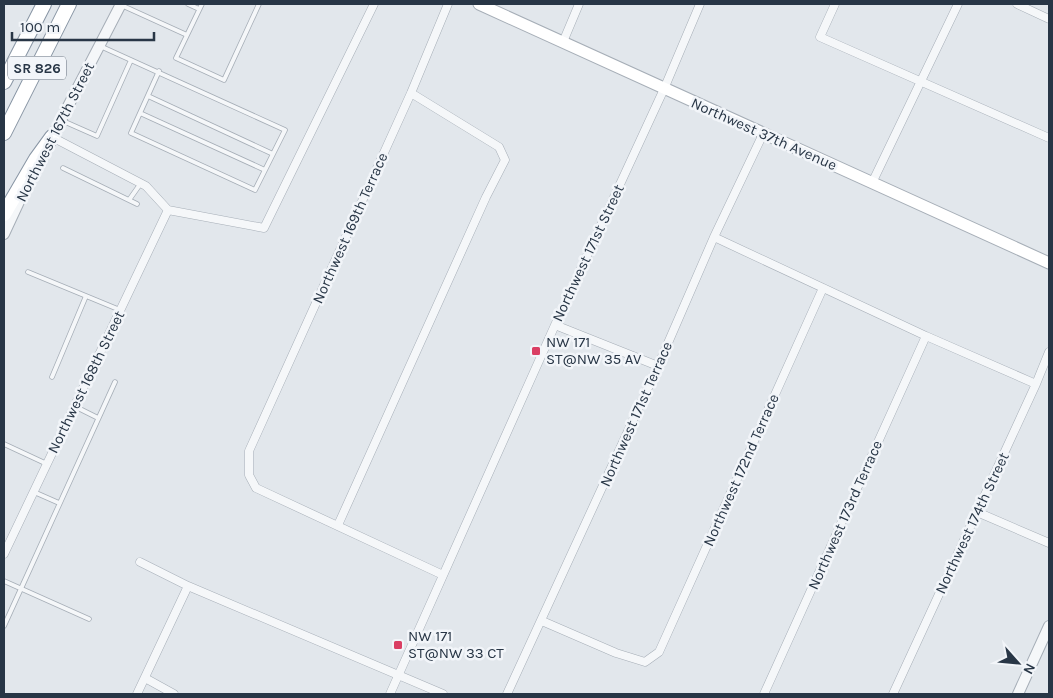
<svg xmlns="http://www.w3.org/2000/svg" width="1053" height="698" font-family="Karla,sans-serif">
	<rect width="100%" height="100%" fill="#e2e7ec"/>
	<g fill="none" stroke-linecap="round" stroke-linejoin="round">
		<defs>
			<path id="service" d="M 188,4 L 199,9
				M 202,4 L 176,58 L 224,80 L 259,4
				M 121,5 L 187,35
				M 100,46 L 285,130 L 255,190 L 131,133 L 159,71
				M 148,96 L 273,154
				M 140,113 L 265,170
				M 63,121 L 97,136 L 131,60
				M 63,168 L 137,204
				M 129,200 L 141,183
				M 28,272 L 120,310
				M 52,377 L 86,296
				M 74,406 L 98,418
				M 4,444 L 47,464
				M 34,492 L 59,503
				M 4,581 L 89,619
				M 4,626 L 115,382"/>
			<path id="minor" d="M 835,4 L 820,37 L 1049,138
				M 1017,4 L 1049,19
				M 563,42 L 579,4
				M 52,137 L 146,186 L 168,210 L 264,228 L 374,4
				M 872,183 L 958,4
				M 714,237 L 926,336 L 1036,384
				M 555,325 L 658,366
				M 977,512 L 1049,543
				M 338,525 L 486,197 L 505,160 L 499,147 L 411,93
				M 4,554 L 168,210
				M 140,562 L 188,586 L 443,694
				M 443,575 L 256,488 L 249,475 L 249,451 L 411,93 L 448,4
				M 542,621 L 616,653 L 645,662 L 659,652 L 823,288
				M 145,678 L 174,694
				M 137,694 L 188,586
				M 390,694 L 555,325 L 664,89 L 700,4
				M 507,694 L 658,366 L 714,237 L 763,134
				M 764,694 L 926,336
				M 893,694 L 1036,384 L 1049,352"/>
			<path id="tertiary" d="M 49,143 L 121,4
				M 4,234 L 24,191
				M 1018,694 L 1049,626"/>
			<path id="secondary" d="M 479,4 L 1049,263"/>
			<path id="motorway" d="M 4,82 L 44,4
				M 4,133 L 69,4
				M 4,214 L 36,159 L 52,137"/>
		</defs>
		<use href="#service" stroke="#a6aeb7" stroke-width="5.5"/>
		<use href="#minor" stroke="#a6aeb7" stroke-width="9"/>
		<use href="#tertiary" stroke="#a6aeb7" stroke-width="12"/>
		<use href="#secondary" stroke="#a6aeb7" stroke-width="13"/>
		<use href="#motorway" stroke="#8895a4" stroke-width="16"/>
		<use href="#service" stroke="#f5f7f9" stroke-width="4"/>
		<use href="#minor" stroke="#f5f7f9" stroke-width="8"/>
		<use href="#tertiary" stroke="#f5f7f9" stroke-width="10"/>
		<use href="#secondary" stroke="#fff" stroke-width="11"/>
		<use href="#motorway" stroke="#fff" stroke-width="14"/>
	</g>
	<g fill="#da3e63" stroke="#f2f5f9" stroke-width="2">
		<rect x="531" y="346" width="10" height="10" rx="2.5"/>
		<rect x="393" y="640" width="10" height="10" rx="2.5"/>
	</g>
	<g text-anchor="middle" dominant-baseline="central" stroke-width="5" stroke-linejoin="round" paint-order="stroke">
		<rect fill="#f2f5f9" stroke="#656f7c" stroke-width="1" x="8" y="56.5" width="58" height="23" rx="4"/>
		<g font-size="14" font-weight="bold" fill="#283646">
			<text x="37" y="68">SR 826</text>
		</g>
		<g font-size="15" fill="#283646" stroke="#f2f5f9">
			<text transform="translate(55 132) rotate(-63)">Northwest 167th Street</text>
			<text transform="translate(764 134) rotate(24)">Northwest 37th Avenue</text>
			<text transform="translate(350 228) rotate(-66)">Northwest 169th Terrace</text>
			<text transform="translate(588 253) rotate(-65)">Northwest 171st Street</text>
			<text transform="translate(86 382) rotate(-64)">Northwest 168th Street</text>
			<text transform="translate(636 414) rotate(-66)">Northwest 171st Terrace</text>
			<text transform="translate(741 470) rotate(-66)">Northwest 172nd Terrace</text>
			<text transform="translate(845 515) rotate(-66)">Northwest 173rd Terrace</text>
			<text transform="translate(972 523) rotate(-65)">Northwest 174th Street</text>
		</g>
		<g font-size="15" fill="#283646" stroke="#f2f5f9" text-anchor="start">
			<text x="546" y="342">NW 171<tspan x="546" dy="17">ST@NW 35 AV</tspan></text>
			<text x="408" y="636">NW 171<tspan x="408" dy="17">ST@NW 33 CT</tspan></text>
		</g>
	</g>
	<rect width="1053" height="698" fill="none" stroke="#283646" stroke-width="10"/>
	<g transform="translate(1018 663) rotate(117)" stroke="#f2f5f9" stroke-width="4" paint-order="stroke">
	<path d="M0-4L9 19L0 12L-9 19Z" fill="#283646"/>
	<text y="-8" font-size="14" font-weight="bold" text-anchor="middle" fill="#283646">N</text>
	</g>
	<path d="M12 32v8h142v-8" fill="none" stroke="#283646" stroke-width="2.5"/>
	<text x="20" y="32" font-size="15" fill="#283646" stroke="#f2f5f9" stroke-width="4" paint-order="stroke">100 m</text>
</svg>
